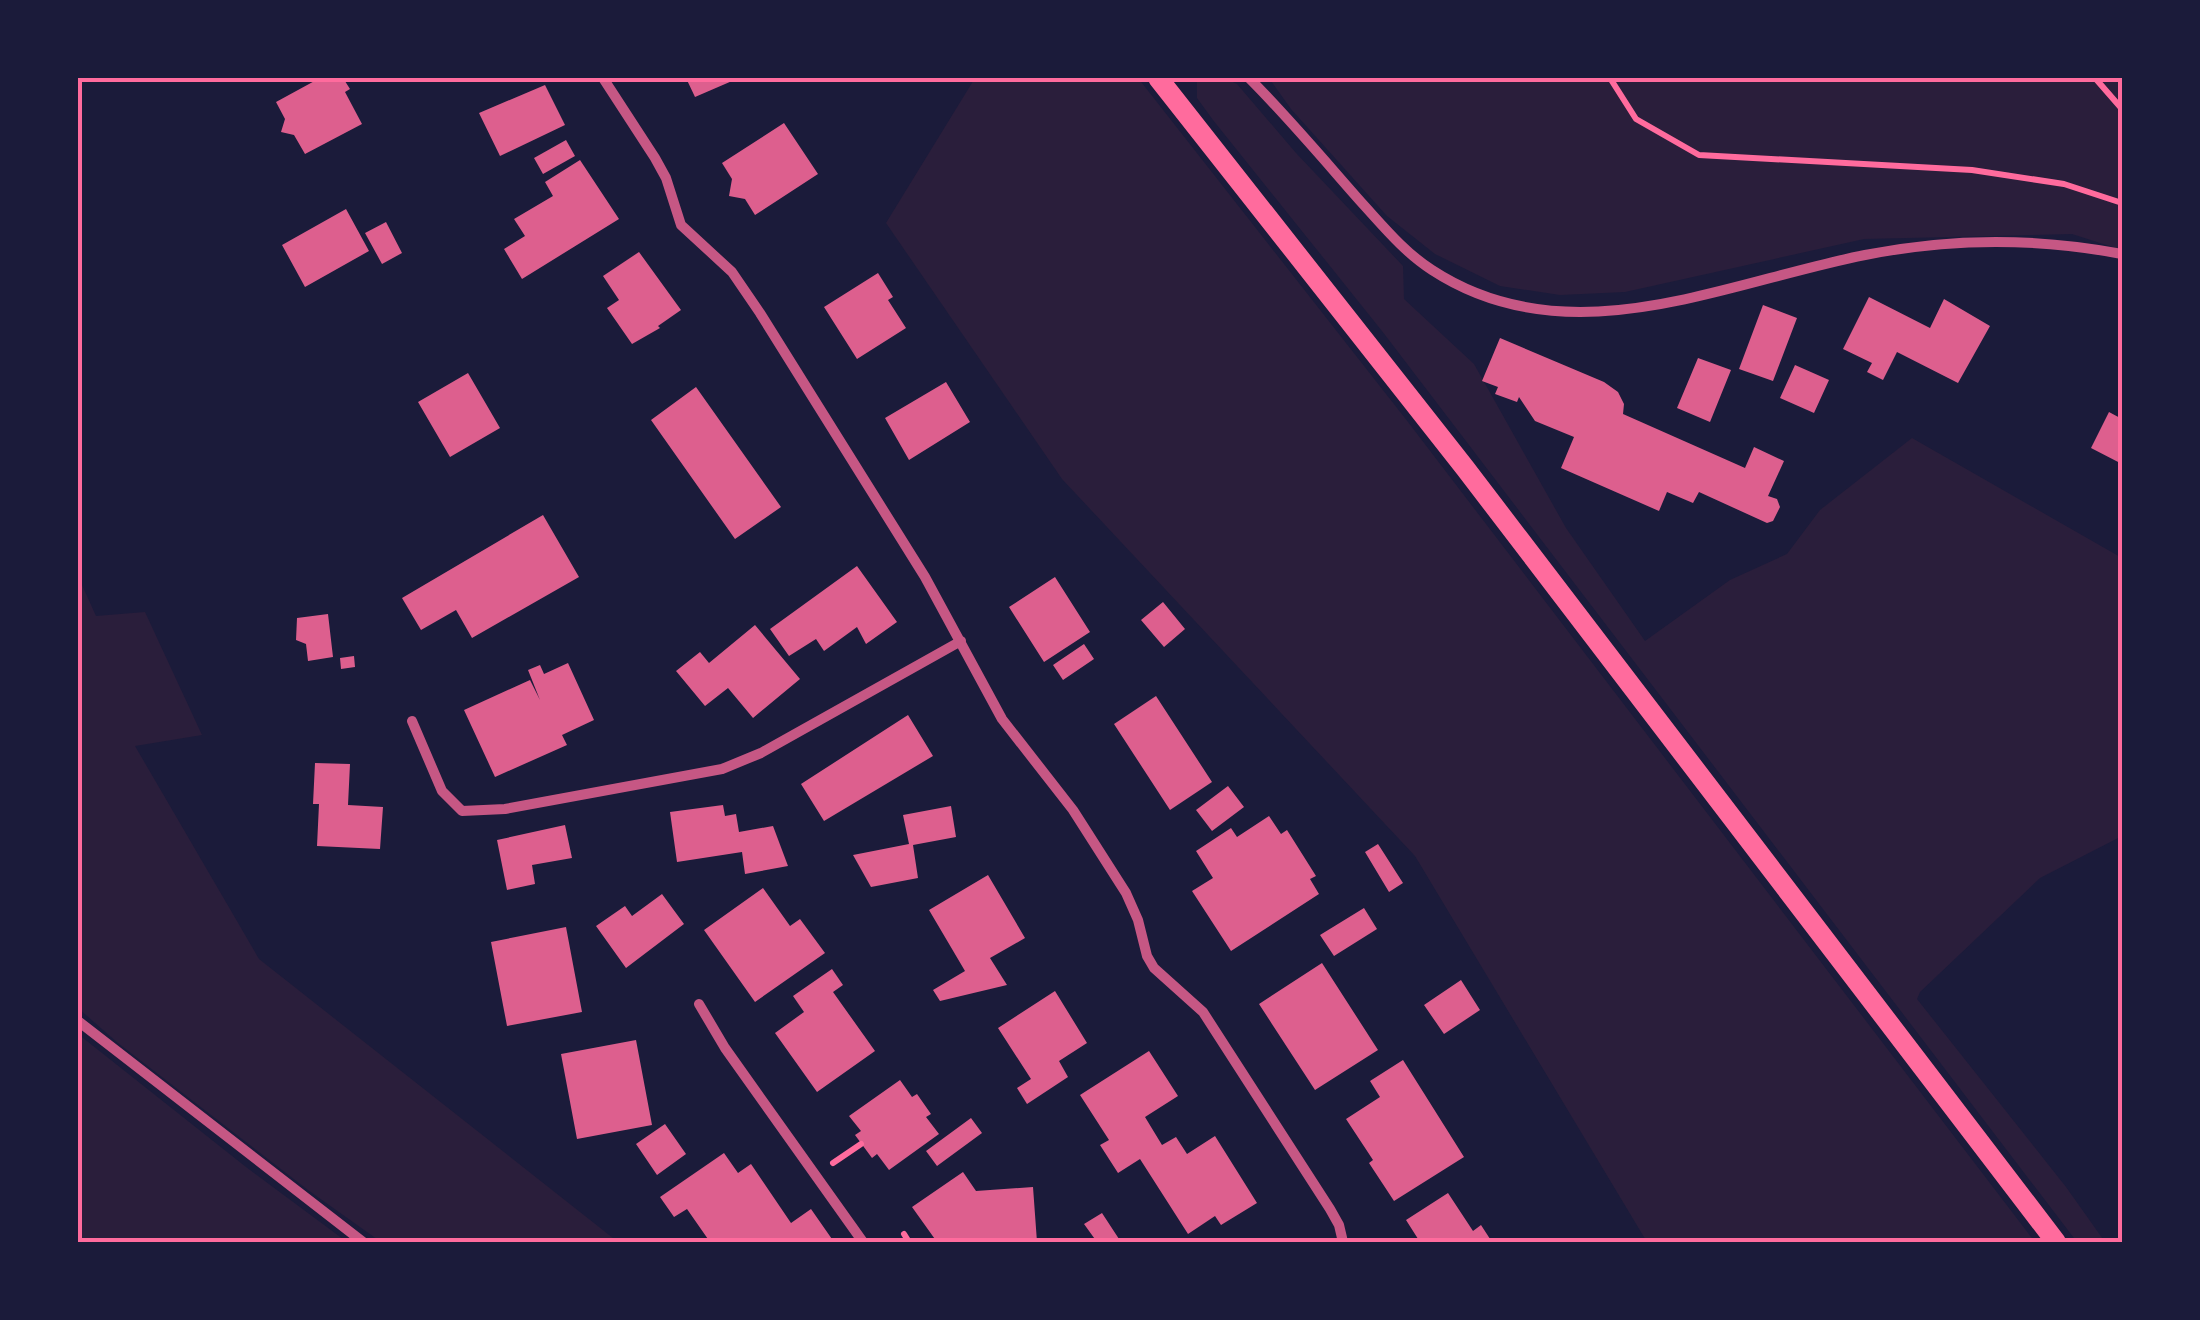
<svg xmlns="http://www.w3.org/2000/svg" width="2200" height="1320" font-family="Montserrat,sans-serif">
	<rect width="100%" height="100%" fill="#1b1b3a"/>
	<path fill="#2a1e3b" d="M 975,78 L 1138,78 L 1408,422 L 2035,1242 L 1647,1242 L 1415,856 L 1062,479 L 886,223 Z
		M 1201,78 L 1224,78 L 1237,84 L 1296,153 L 1403,266 L 1404,299 L 1474,364 L 1566,528 L 1645,641 L 1730,580 L 1787,554 L 1820,510 L 1912,438 L 2122,558 L 2122,836 L 2040,878 L 1920,992 L 1917,999 L 2066,1187 L 2105,1242 L 2077,1242 L 1382,331 L 1213,120 L 1197,98 L 1197,81 Z
		M 1269,78 L 2122,78 L 2122,250 L 2072,234 L 1864,239 L 1625,292 L 1560,295 L 1500,286 L 1435,254 L 1387,216 L 1291,109 Z
		M 78,576 L 96,616 L 145,612 L 202,735 L 135,746 L 259,959 L 618,1242 L 381,1242 L 308,1190 L 118,1043 L 78,1008 Z
		M 78,1034 L 246,1167 L 347,1242 L 78,1242 Z"/>
	<path fill="#dd5f8e" d="M 320,78 L 343,78 L 350,89 L 345,92 L 362,124 L 305,154 L 294,135 L 281,132 L 285,119 L 276,102 Z
		M 686,78 L 739,78 L 695,97 Z
		M 545,85 L 565,125 L 500,156 L 479,113 Z
		M 784,123 L 818,174 L 755,215 L 745,199 L 729,196 L 732,179 L 722,163 Z
		M 566,140 L 575,156 L 543,174 L 534,158 Z
		M 580,160 L 619,219 L 522,279 L 504,249 L 525,236 L 514,219 L 553,196 L 545,182 Z
		M 346,209 L 369,251 L 305,287 L 282,245 Z
		M 386,222 L 402,253 L 382,264 L 365,233 Z
		M 639,252 L 681,310 L 658,326 L 660,328 L 632,344 L 607,308 L 619,300 L 603,276 Z
		M 878,273 L 893,297 L 888,300 L 906,328 L 857,359 L 824,307 Z
		M 1869,297 L 1930,328 L 1944,299 L 1990,326 L 1958,383 L 1897,352 L 1883,380 L 1867,372 L 1872,363 L 1843,349 Z
		M 1763,305 L 1797,318 L 1773,381 L 1739,369 Z
		M 1500,338 L 1604,382 L 1618,392 L 1624,404 L 1623,414 L 1745,468 L 1754,447 L 1784,461 L 1768,496 L 1777,499 L 1780,507 L 1773,521 L 1767,523 L 1699,492 L 1693,503 L 1667,492 L 1659,511 L 1561,468 L 1574,437 L 1535,421 L 1519,397 L 1517,402 L 1495,394 L 1498,387 L 1482,381 Z
		M 1698,358 L 1731,370 L 1710,422 L 1677,408 Z
		M 1795,365 L 1829,380 L 1814,413 L 1780,398 Z
		M 468,373 L 500,428 L 450,457 L 418,402 Z
		M 946,382 L 970,422 L 909,460 L 885,418 Z
		M 696,387 L 781,507 L 735,539 L 651,420 Z
		M 2109,412 L 2122,419 L 2122,464 L 2091,448 Z
		M 543,515 L 579,577 L 472,638 L 456,610 L 421,630 L 402,598 Z
		M 857,566 L 897,622 L 866,644 L 857,627 L 824,651 L 816,639 L 789,656 L 770,629 Z
		M 1055,577 L 1090,632 L 1044,662 L 1009,607 Z
		M 1163,602 L 1185,629 L 1164,647 L 1141,620 Z
		M 328,614 L 333,657 L 308,661 L 306,644 L 296,640 L 297,618 Z
		M 755,625 L 800,679 L 753,718 L 728,688 L 705,706 L 676,671 L 700,652 L 709,663 Z
		M 1084,644 L 1094,659 L 1063,680 L 1053,665 Z
		M 354,656 L 355,667 L 341,669 L 340,658 Z
		M 568,663 L 594,720 L 562,735 L 567,745 L 495,777 L 464,710 L 530,680 L 540,700 L 528,670 L 540,665 L 544,674 Z
		M 1156,696 L 1212,782 L 1170,810 L 1114,724 Z
		M 908,715 L 933,756 L 824,821 L 801,784 Z
		M 315,763 L 350,764 L 348,805 L 383,807 L 380,849 L 317,846 L 319,804 L 313,804 Z
		M 1228,786 L 1244,807 L 1212,831 L 1196,810 Z
		M 723,805 L 725,816 L 736,814 L 739,832 L 773,826 L 788,866 L 745,874 L 742,852 L 677,862 L 670,812 Z
		M 951,806 L 956,837 L 913,845 L 918,878 L 871,887 L 853,855 L 909,844 L 903,815 Z
		M 1269,816 L 1281,834 L 1287,830 L 1316,876 L 1310,879 L 1319,894 L 1231,951 L 1192,891 L 1213,878 L 1196,851 L 1231,828 L 1237,837 Z
		M 565,825 L 572,858 L 532,865 L 535,884 L 507,890 L 497,840 Z
		M 1378,844 L 1403,883 L 1389,892 L 1365,852 Z
		M 988,875 L 1025,938 L 990,958 L 1007,985 L 940,1001 L 933,990 L 965,971 L 929,910 Z
		M 763,888 L 790,926 L 800,919 L 825,953 L 755,1002 L 704,930 Z
		M 662,894 L 684,924 L 626,968 L 596,926 L 625,906 L 632,916 Z
		M 1364,908 L 1377,929 L 1334,956 L 1320,935 Z
		M 566,927 L 582,1012 L 507,1026 L 491,942 Z
		M 1322,963 L 1378,1050 L 1315,1090 L 1259,1004 Z
		M 832,969 L 843,985 L 833,992 L 875,1051 L 817,1092 L 775,1033 L 804,1012 L 793,996 Z
		M 1461,980 L 1480,1010 L 1444,1034 L 1424,1005 Z
		M 1055,991 L 1087,1043 L 1059,1061 L 1068,1077 L 1027,1104 L 1017,1088 L 1031,1079 L 998,1028 Z
		M 636,1040 L 652,1125 L 577,1139 L 561,1054 Z
		M 1149,1051 L 1178,1096 L 1145,1117 L 1162,1145 L 1176,1137 L 1187,1154 L 1215,1136 L 1257,1203 L 1221,1225 L 1215,1216 L 1188,1234 L 1140,1159 L 1118,1173 L 1100,1145 L 1109,1140 L 1080,1095 Z
		M 1403,1060 L 1464,1157 L 1394,1201 L 1369,1163 L 1373,1160 L 1346,1119 L 1380,1097 L 1370,1081 Z
		M 900,1080 L 912,1097 L 917,1094 L 931,1114 L 926,1117 L 939,1134 L 889,1170 L 877,1154 L 872,1158 L 855,1135 L 861,1131 L 849,1116 Z
		M 971,1118 L 982,1133 L 937,1166 L 926,1151 Z
		M 665,1124 L 686,1154 L 657,1175 L 636,1144 Z
		M 724,1153 L 738,1173 L 751,1164 L 791,1223 L 811,1209 L 834,1242 L 710,1242 L 687,1209 L 674,1217 L 660,1197 Z
		M 963,1172 L 976,1191 L 1033,1187 L 1037,1242 L 937,1242 L 912,1207 Z
		M 1448,1193 L 1473,1231 L 1481,1225 L 1492,1242 L 1420,1242 L 1406,1220 Z
		M 1102,1213 L 1119,1239 L 1114,1242 L 1097,1242 L 1084,1224 Z"/>
	<g fill="none" stroke-linecap="round" stroke-linejoin="round">
		<path stroke="#ff6b9d" stroke-width="6" d="M 1610,78 L 1636,119 L 1699,155 L 1972,170 L 2064,184 L 2122,203
			M 2095,78 L 2122,109
			M 833,1163 L 861,1144
			M 904,1234 L 909,1242"/>
		<path stroke="#c65784" stroke-width="10" d="M 603,78 L 655,158 L 666,178 L 681,225 L 732,272 L 760,313 L 925,577 L 1002,719 L 1073,810 L 1126,893 L 1138,920 L 1147,956 L 1154,968 L 1203,1012 L 1330,1209 L 1339,1225 L 1343,1242
			M 1249,78 C 1288,117 1324,160 1361,202 C 1383,226 1404,252 1432,270 C 1568,359 1723,283 1865,255 C 1950,238 2038,238 2122,254
			M 412,721 L 442,791 L 462,811 L 505,809 L 722,769 L 761,753 L 961,641
			M 699,1004 L 725,1048 L 863,1242
			M 78,1021 L 363,1242"/>
		<path stroke="#ff6b9d" stroke-width="20" d="M 1158,78 L 1465,468 L 2056,1242"/>
	</g>
	<rect width="2200" height="1320" fill="none" stroke="#1b1b3a" stroke-width="160"/>
	<rect x="80" y="80" width="2040" height="1160" fill="none" stroke="#ff6b9d" stroke-width="4"/>
</svg>
